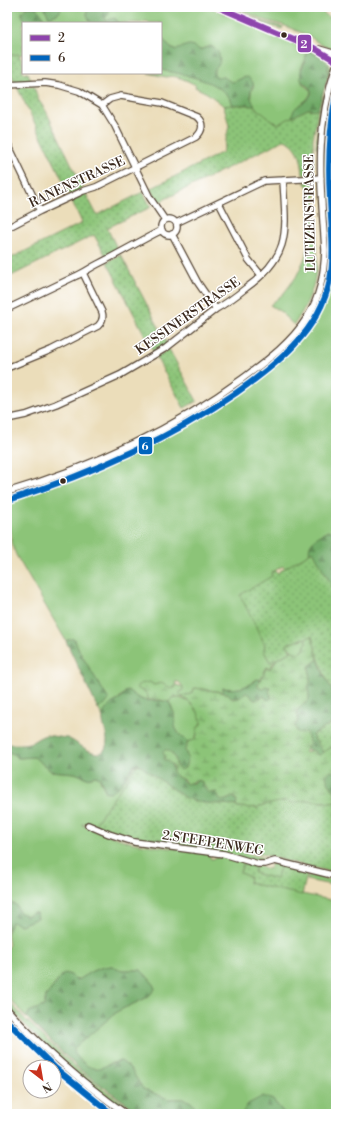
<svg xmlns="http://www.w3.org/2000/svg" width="343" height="1121" font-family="'Libre Bodoni',serif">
	<defs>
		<pattern id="forest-firs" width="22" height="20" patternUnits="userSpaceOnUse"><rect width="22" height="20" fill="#71aa68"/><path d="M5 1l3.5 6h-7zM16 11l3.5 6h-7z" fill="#5e8b55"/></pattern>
		<pattern id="wetland-marsh" width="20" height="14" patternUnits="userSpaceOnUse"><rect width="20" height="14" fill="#8cc478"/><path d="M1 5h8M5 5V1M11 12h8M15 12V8" fill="none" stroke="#749f62"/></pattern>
		<pattern id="park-dots" width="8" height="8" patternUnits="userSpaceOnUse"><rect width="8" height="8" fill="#8cc478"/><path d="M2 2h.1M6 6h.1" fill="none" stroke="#749f62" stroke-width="1.8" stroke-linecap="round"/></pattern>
	</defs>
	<rect width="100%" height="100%" fill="#fff"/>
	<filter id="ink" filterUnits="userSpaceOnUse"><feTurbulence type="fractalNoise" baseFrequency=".025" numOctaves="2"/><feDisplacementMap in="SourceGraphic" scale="8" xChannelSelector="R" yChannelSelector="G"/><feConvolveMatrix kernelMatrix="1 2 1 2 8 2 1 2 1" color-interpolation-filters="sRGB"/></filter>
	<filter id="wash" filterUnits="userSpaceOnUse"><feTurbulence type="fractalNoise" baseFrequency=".012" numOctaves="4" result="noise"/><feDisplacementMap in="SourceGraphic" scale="16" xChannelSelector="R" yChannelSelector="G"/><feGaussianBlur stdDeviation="0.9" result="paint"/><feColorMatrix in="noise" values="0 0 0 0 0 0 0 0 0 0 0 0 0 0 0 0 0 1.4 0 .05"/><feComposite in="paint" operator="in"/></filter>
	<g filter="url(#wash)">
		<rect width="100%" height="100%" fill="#ebddba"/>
		<path fill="#8cc478" stroke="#64774b" d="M 7,7 L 210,7 L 314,51 L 325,57 L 325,59 L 329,62 L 331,69 L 328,77 L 329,69 L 306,54 L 306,59 L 301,68 L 302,83 L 311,91 C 309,105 292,103 292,118 L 278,124 C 264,117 243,103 254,85 L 244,77 C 234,82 233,85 224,77 L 217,77 L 214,74 L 213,71 L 218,65 L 207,47 L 200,50 C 187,43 190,46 178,50 C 172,51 163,42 161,36 C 160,33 161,27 161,23 L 150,23 L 146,21 L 143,23 L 23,23 L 23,54 L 7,56 Z
			M 223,7 L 228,7 L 264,22 L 283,27 L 282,29 L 267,25 Z
			M 234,7 L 315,7 L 336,22 L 336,49 L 330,49 L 320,44 L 309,36 L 283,25 L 264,20 Z
			M 161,70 C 182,74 226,81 233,105 L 224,106 L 207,93 L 195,87 L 196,85 C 187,81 176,74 166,77 L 148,73 L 161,73 Z
			M 336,83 L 336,90 L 331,109 L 333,124 L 336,123 L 336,531 L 309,551 L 310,553 L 285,569 L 283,566 L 271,573 L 272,576 L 264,651 L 270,662 L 277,659 L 277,660 L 272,664 L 271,668 L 267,667 L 260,680 L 257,679 C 246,688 237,690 223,688 L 223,692 L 195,688 L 191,694 L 182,696 L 179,693 L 183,687 L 179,682 L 175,682 L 176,685 L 173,689 L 151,684 L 140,690 C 145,691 149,694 148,700 L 139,699 L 127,690 L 104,713 L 103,717 L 97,707 L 100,708 L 108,700 L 82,656 L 74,639 L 66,641 L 16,555 L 11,542 L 11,533 L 7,525 L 7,495 L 45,483 L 45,485 L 67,478 L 66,476 L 109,460 L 170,431 L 237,386 L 264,366 L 283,351 L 305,327 L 315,311 L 321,296 L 327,274 L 328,252 L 323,149 L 325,149 L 327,129 L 325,129 L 327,112 Z
			M 324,96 L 326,96 L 320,121 L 318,148 L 316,148 L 318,120 Z
			M 304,182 L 311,182 L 315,184 C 316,200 315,217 316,233 C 319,271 316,292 294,325 L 283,315 L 284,314 L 270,305 L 284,293 L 296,277 L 305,258 L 311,234 L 310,195 L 308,187 Z
			M 306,638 L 307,643 L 305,645 L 304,650 C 297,656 291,651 287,644 Z
			M 173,697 C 188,698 202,709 201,724 L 197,729 L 197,734 L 194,740 L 188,742 L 179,734 L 175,727 L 174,713 L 169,702 L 170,699 Z
			M 7,752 L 12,753 L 18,758 L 34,757 L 51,771 L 75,773 L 87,778 L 96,776 L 99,778 L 106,792 L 110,793 L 120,785 L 135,765 L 138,764 L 95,824 L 130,837 L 129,838 C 115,838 93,822 82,824 L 82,825 L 108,835 L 133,843 L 208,853 L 211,859 L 224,856 L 244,860 L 267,869 L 270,868 L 271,864 L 282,863 L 276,879 L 254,873 L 256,868 L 243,864 L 240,872 L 250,877 L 249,883 L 336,901 L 336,1114 L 285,1114 L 273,1100 L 263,1097 L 248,1104 L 242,1114 L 196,1114 L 196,1110 L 191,1102 L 184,1099 L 168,1099 L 143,1089 L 130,1068 L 121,1061 L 111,1063 L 103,1068 L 94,1069 L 88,1067 L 75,1055 L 73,1048 L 118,1011 L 148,997 L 155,989 L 152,982 L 141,970 L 119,970 L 112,966 C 103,967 95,969 87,974 C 83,977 82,979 76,980 L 71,975 L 64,973 L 46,996 L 44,1006 L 29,1012 L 27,1018 L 7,996 L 7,947 L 9,945 L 7,931 L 12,922 L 21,925 L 38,917 L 36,913 L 32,913 L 27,916 L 19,912 L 16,905 L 7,901 Z
			M 132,837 L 148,840 L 149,837 L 161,839 L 161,841 L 200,847 L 202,841 L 202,845 L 200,850 L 134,841 Z
			M 227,840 L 245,846 L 244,849 L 205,843 L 203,841 L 225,844 Z
			M 207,845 L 228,848 L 264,858 L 266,861 L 265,863 L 203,850 L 204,847 Z
			M 309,875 L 336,881 L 336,886 L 307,880 Z
			M 7,999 L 25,1019 L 78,1070 L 138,1114 L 130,1114 C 85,1083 43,1046 7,1005 Z"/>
		<path fill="url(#forest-firs)" stroke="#566a43" d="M 27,7 L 35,7 C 39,11 45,16 43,23 L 26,23 L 22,15 L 22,12 Z
			M 44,7 L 60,7 L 61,10 C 58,14 54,16 49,17 Z
			M 92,7 L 105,7 L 109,12 L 108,15 L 105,18 L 106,21 L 114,18 L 116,19 L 119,23 L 91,23 L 87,15 L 87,11 Z
			M 161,36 C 164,40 168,46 172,49 C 179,52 184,44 191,45 C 194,46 197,48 200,50 L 211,46 C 219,50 222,58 218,66 C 217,66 214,71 214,71 C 213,74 215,75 217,77 L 224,77 C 236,87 235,78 248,77 L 253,82 C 254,86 251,87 251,91 C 249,97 253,102 255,107 L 248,105 L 233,105 C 226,81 182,74 161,70 Z
			M 307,51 L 309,51 L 320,57 L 328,65 L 328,77 L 318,110 L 308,109 L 292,118 C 292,103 307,105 311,94 C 313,87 302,85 301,79 C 299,72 303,67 305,61 C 306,58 306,54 307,51 Z
			M 336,90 L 336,123 L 333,124 L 329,118 Z
			M 328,531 L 336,531 L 336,594 L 313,552 L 310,553 C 306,542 320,535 328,531 Z
			M 69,639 L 74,639 L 82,656 L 109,700 L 104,706 L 97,707 L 66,641 Z
			M 318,659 L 324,675 L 336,697 L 336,721 L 312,735 L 323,752 L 319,756 L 312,750 L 307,750 L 302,733 L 300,734 L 297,732 L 295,727 L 298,720 L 297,710 L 308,701 L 309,697 L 308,687 L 310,682 L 309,666 Z
			M 257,679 L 260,680 L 264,689 L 265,686 L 270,687 L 271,698 L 269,700 L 266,699 L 264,696 L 256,700 L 254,700 L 251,696 L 244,694 C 237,702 230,697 223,692 L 223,688 C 237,690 246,688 257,679 Z
			M 127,690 C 133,693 137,699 144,700 C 153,702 159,699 169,702 L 174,713 L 175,727 L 179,734 L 188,742 L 185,750 L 188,758 L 185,768 L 181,770 C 174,767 177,761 173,755 C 172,754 169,751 168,750 C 169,758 171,767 176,775 C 178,778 183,779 185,783 L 194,783 L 199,780 C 205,783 205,789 211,793 L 217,792 L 227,800 L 232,797 L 234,797 L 237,801 L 236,805 L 204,803 L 185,798 L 138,764 L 134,765 L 120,785 L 110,793 L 106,792 L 100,778 L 96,776 L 87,778 L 75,773 L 51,771 L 34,757 L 18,758 L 12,753 L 7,752 L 7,744 C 15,744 24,745 32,742 C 36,740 41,736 46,735 C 47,735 64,738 67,738 C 75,740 98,762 105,749 C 111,738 101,726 103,715 C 104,711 109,706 112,703 C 118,702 123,695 127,690 Z
			M 331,771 L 336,772 L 336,793 L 326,780 L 326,775 Z
			M 7,901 L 16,905 L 19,912 L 27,916 L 32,913 L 36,913 L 38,918 L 21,925 L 12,922 L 7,931 Z
			M 112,966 L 119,970 L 141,970 L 152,982 L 155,989 L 148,997 L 118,1011 L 74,1048 C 74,1054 76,1056 81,1061 C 98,1076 102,1064 121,1061 L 130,1068 L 143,1089 L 168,1099 L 184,1099 L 191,1102 L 197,1110 L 196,1114 L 141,1114 L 79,1069 L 27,1018 L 29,1012 L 44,1006 L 46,996 L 64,973 L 71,975 L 76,980 C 82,979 83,977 87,974 C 95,969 103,967 112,966 Z
			M 263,1096 L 273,1100 L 285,1114 L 242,1114 L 248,1104 Z"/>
		<path fill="url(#wetland-marsh)" stroke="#64774b" d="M 312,636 L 318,659 L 309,666 L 310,682 L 308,687 L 309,697 L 308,701 L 297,710 L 298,720 L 295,727 L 297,732 L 300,734 L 304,731 C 308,734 309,741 309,745 L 307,747 L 307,750 L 305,751 L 306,753 L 312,750 L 319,756 L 323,752 L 336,745 L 336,772 L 331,771 L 326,775 C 327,787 336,787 336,802 L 331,803 L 306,800 L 293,804 L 286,802 L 259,806 L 259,808 L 236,807 L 237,801 L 235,797 C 229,797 226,802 220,800 L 217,792 L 208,793 L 201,781 L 199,780 L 186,784 L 184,780 L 176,776 L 173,772 C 174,762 169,764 164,759 L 165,756 L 163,752 L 165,750 L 168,750 C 169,751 173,754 173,755 C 177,761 174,767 181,770 L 185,768 L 188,758 L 185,750 L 188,742 C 195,740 198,737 197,729 L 201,724 C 202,709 177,686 169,702 L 161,700 L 148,700 C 149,692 143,692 137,688 L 137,686 L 140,684 L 150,682 L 154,685 L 161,683 L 171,688 L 175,688 L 176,685 L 183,687 L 183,690 L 179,693 L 182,696 L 191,694 L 195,688 L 220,692 L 226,694 L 228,693 L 232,699 L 239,698 L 246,693 L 251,696 L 254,700 L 256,700 L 264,696 L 266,699 L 269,700 L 271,698 L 271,695 L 269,691 L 270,687 L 265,686 L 264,689 L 262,689 L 258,687 L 258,684 L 267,667 L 268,669 L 271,668 L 277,659 L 291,652 L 290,650 C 296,652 299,655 304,650 L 305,645 L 307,643 L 306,638 Z"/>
		<path fill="url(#park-dots)" stroke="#64774b" d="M 19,54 L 23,63 L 23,73 L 28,73 L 32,82 L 15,83 L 7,65 L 7,56 Z
			M 34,86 L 38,99 L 46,111 L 83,188 L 70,195 L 17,87 Z
			M 233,105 L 248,105 L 255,107 L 271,120 L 278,124 L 308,109 L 318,110 L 313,139 L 314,172 L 303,175 C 302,161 299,144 284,140 L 159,202 L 150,189 L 223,152 L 229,126 L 224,106 Z
			M 85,192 L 97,215 L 143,192 L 151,207 L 107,228 L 119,252 L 107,258 L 94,235 L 7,278 L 7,260 L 82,223 L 71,199 Z
			M 121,255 L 168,345 L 154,353 L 107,262 Z
			M 169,349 L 197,401 L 184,408 L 156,357 Z
			M 313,551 L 336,594 L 336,697 C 324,678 318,658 312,636 L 287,644 L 291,652 L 270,662 L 264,651 L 265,645 L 240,595 L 272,576 L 271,573 L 275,571 L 277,573 Z
			M 336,721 L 336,745 L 323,752 L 312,735 Z
			M 138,764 L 185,798 L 203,803 L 236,805 L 236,807 L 258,808 L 259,806 L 286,801 L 293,803 L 306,800 L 331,803 L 336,802 L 336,873 L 290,862 L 247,850 L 246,846 L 227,841 L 225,845 L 202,841 L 200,847 L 161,841 L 161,839 L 149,838 L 149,840 L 132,837 L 95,824 Z
			M 282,863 L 308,870 L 302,895 L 249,883 L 250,877 L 240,873 L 243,864 L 256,868 L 254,873 L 276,879 Z"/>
	</g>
	<g filter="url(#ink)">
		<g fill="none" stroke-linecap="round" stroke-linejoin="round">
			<defs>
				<path id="minor" d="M 218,7 L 314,48 L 334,60
					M 319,49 L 336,54
					M 7,85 L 45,83 L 59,85 L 79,91 L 102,105 L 115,126 L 150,198 L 165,220
					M 7,142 L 40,211
					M 219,203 L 248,259 L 261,275
					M161 227a8 8 0 1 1 16 0a8 8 0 1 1-16 0Z
					M 176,223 L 264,181 L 321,178
					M 7,228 L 40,211 L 83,191 L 96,187 L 196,137 C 203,131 204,123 197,117 L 162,103 L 121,96 L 110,99 L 102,105
					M 172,234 L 198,283 L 216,309
					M 7,309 L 76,276 C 84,273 90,268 98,264 C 120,253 140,241 162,230
					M 7,368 L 51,350 L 98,326 C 102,322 104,318 102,312 L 83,273
					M 7,419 L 26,415 L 56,404 L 120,375 L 166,348 L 216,309 C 227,303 236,296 246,288 C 292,255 286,231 283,180
					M 7,492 C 92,467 171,431 242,379 C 266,361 290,344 306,319 C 320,298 324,275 325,250 C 323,217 319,180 321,147 C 322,120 328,91 336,66
					M 88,825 L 109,834 L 134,842 L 224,854 L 258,864 L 265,864 L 275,861 L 336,876
					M 7,1009 C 42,1049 83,1083 126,1114"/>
			</defs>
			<use href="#minor" stroke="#554535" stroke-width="8"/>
			<use href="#minor" stroke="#fff" stroke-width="5.5"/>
			<defs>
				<path id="bus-1" d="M 218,7 L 314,48 L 334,60"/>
				<path id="bus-2" d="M 9,500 C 90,474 166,441 236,393 C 277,364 319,332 330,280 C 335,253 331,226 330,199 C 328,164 329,130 336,96
					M 7,1021 L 54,1067
					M 54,1067 L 112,1114"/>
			</defs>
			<use href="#bus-1" stroke="#fff" stroke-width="9"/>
			<use href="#bus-2" stroke="#fff" stroke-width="9"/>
			<use href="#bus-1" stroke="#8e44ad" stroke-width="6"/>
			<use href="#bus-2" stroke="#0065bd" stroke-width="6"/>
		</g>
	</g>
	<g fill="#3b2a1e" stroke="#fff" stroke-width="1.5">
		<circle cx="284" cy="35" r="3.5"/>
		<circle cx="63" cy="481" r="3.5"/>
	</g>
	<g text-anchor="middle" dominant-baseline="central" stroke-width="3" stroke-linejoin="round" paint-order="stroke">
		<g font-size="13" fill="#3b2a1e" stroke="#fff">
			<text transform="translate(77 182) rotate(-25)">RANENSTRASSE</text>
			<text transform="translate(310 213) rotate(-91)">LUTIZENSTRASSE</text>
			<text transform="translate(188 316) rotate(-35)">KESSINERSTRASSE</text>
			<text transform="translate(213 843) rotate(9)">2.STEEPENWEG</text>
		</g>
	</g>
	<g stroke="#fff" stroke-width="1.5">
		<rect x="297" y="34" width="15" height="19" rx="4" fill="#8e44ad"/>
		<rect x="138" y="436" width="15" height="19" rx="4" fill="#0065bd"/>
	</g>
	<g font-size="11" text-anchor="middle" font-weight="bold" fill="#fff">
		<text x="304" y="48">2</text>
		<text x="145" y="450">6</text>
	</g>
	<rect width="343" height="1121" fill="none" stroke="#fff" stroke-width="24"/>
	<rect x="22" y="22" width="140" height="52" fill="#ffffff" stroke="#b1aaa5"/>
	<rect x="30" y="35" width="20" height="6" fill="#8e44ad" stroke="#b1aaa5"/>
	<text x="58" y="42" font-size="12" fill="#3b2a1e">2</text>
	<rect x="30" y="55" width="20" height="6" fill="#0065bd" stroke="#b1aaa5"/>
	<text x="58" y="62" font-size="12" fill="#3b2a1e">6</text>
	<g transform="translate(42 1079) rotate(149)"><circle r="19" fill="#ffffff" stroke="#b1aaa5"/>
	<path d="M0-3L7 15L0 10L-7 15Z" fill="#c8321e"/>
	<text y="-6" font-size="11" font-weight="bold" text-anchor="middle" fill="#3b2a1e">N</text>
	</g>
</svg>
